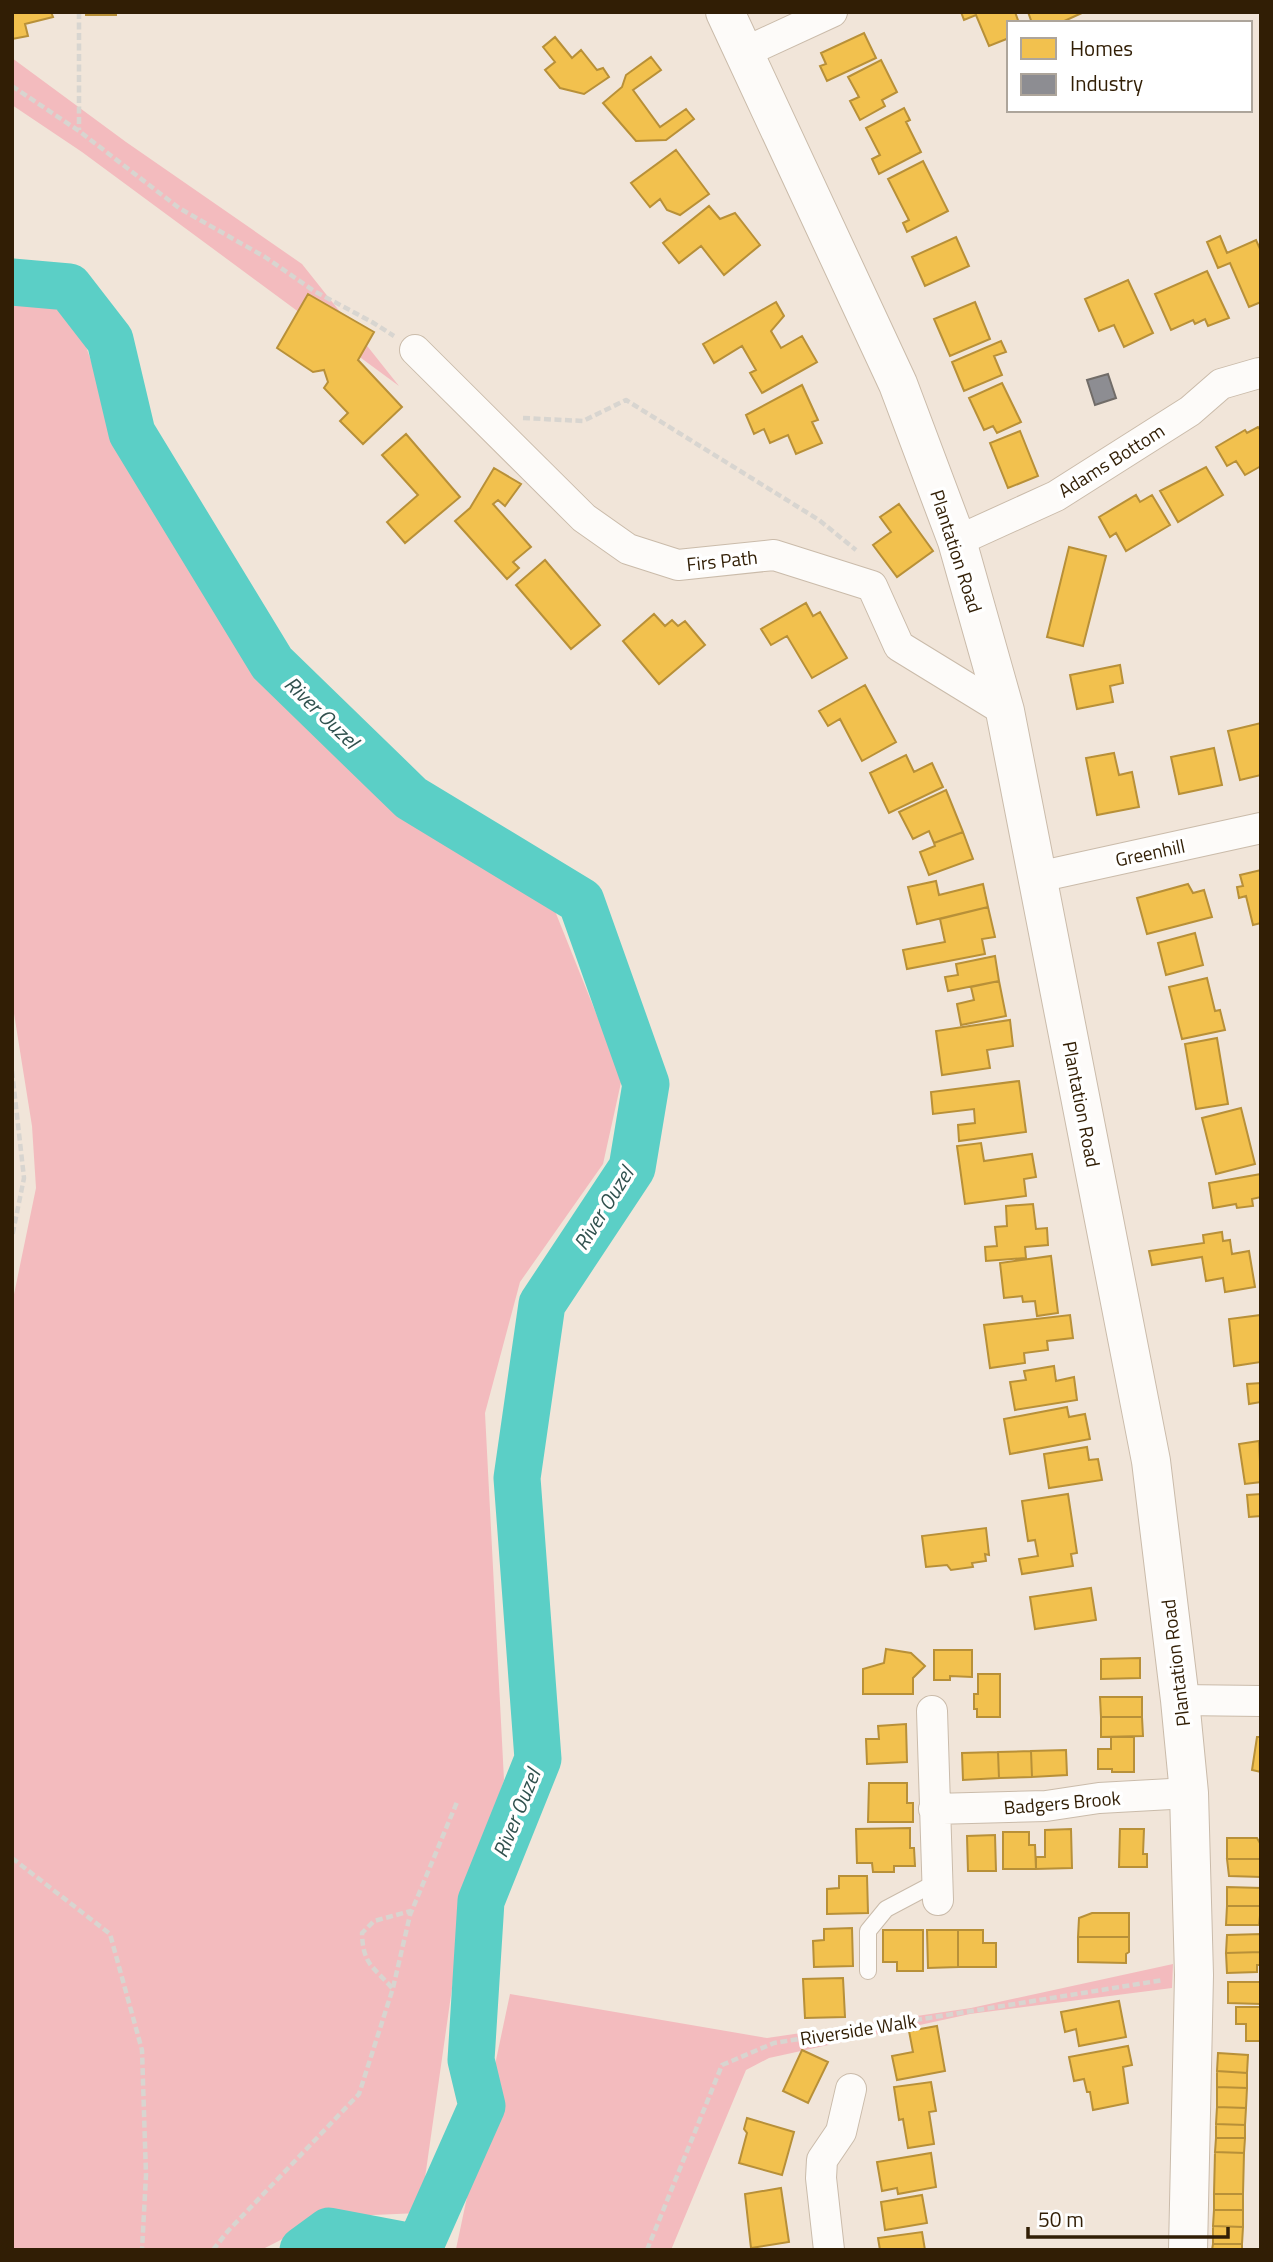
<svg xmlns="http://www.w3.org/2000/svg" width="1273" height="2262" font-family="'Titillium Web',sans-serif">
	<rect width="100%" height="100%" fill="#f1e5d9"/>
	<path fill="#f3bbbe" d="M 12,58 L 126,142 L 302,264 L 399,386 L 82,152 L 12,105 Z
		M 12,293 L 69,298 L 116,432 L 139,488 L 262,673 L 400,805 L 555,911 L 622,1078 L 603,1164 L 520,1282 L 485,1413 L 504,1780 L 465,1897 L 420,2213 L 326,2217 L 261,2250 L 12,2250 L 12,1304 L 36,1188 L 32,1126 L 12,1001 Z
		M 1173,1964 L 1172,1988 L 970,2014 L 769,2058 L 746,2070 L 671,2250 L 451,2250 L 456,2249 L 510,1994 L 767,2038 L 971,2008 Z"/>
	<path fill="#f2c14e" stroke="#b89038" stroke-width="2" d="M 12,12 L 51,12 L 53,17 L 25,24 L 28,36 L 12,39 Z
		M 86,12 L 116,12 L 116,15 L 86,15 Z
		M 961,12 L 1015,12 L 1019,23 L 1009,23 L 1009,38 L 989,46 L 976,15 L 964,20 Z
		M 1028,12 L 1084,12 L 1060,23 L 1032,23 Z
		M 864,33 L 876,58 L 827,81 L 820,66 L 826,64 L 821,53 Z
		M 555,37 L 572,58 L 581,50 L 597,70 L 603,68 L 609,77 L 584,94 L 560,88 L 545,70 L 555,62 L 543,47 Z
		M 651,57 L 661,70 L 633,90 L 660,127 L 686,109 L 694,119 L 666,140 L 636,141 L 603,103 L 622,87 L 626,75 Z
		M 881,60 L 897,92 L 882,100 L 885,106 L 860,120 L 850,101 L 859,97 L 848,77 Z
		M 904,108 L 910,120 L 906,122 L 921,152 L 879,174 L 872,159 L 880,155 L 866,128 Z
		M 676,150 L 709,194 L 680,215 L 667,210 L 660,199 L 650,207 L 631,183 Z
		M 923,161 L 948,211 L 907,232 L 903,223 L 909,220 L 888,179 Z
		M 709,206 L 720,219 L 735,213 L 760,245 L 724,275 L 701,246 L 679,263 L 663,243 Z
		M 1220,236 L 1227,253 L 1256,240 L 1261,251 L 1261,302 L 1249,307 L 1230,263 L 1218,268 L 1207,242 Z
		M 956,237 L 969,266 L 925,286 L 912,257 Z
		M 1207,271 L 1229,318 L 1208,326 L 1205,319 L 1195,324 L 1193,320 L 1171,330 L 1155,294 Z
		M 1128,280 L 1153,333 L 1124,347 L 1114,325 L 1099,331 L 1085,299 Z
		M 308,294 L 374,332 L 358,360 L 402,407 L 363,444 L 340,421 L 348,413 L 324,388 L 328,382 L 324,370 L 313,372 L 277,348 Z
		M 776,302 L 784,316 L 771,331 L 781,348 L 802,336 L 817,362 L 762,393 L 750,373 L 756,370 L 742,346 L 714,363 L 703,344 Z
		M 975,302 L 990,339 L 950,356 L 934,319 Z
		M 1001,341 L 1006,352 L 994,356 L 1002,375 L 964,391 L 952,362 Z
		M 1002,383 L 1021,422 L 997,433 L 993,426 L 984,430 L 969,398 Z
		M 802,385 L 818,420 L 812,422 L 822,443 L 796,454 L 788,435 L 770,443 L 764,429 L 754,434 L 746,415 Z
		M 1258,427 L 1261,431 L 1261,466 L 1245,475 L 1236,461 L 1227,466 L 1216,447 L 1245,430 L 1247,433 Z
		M 1020,431 L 1038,476 L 1008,488 L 990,443 Z
		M 406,434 L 460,497 L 405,543 L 387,522 L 418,495 L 382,455 Z
		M 1206,467 L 1223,495 L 1178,522 L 1160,491 Z
		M 494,468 L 521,484 L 505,506 L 498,500 L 493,504 L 531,547 L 513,562 L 519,568 L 507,579 L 455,521 L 470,508 Z
		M 1136,495 L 1140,502 L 1152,495 L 1170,525 L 1126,551 L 1116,533 L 1110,537 L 1099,517 Z
		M 899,504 L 933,551 L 897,577 L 873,545 L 891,532 L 880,517 Z
		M 1069,547 L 1106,556 L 1083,646 L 1047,637 Z
		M 545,560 L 600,625 L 571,649 L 516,585 Z
		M 806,603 L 813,616 L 820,612 L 847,658 L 812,678 L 787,636 L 771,645 L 761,629 Z
		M 654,614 L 665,626 L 672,620 L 678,626 L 685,621 L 705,645 L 659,684 L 623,641 Z
		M 1120,665 L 1123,683 L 1110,686 L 1113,702 L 1077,709 L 1070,675 Z
		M 865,685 L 896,742 L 862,761 L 840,719 L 828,726 L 819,711 Z
		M 1261,723 L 1261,775 L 1240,780 L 1228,731 Z
		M 1214,748 L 1222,785 L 1179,794 L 1171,757 Z
		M 1114,753 L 1119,775 L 1132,772 L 1139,807 L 1097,815 L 1086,758 Z
		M 906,755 L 914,772 L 932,763 L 943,787 L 889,813 L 870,773 Z
		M 946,790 L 963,832 L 934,843 L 929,831 L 913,839 L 899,812 Z
		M 963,832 L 973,859 L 929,875 L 920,852 L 935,846 L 934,843 Z
		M 1261,870 L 1261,923 L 1253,925 L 1246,896 L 1239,898 L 1237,887 L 1243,886 L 1240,875 Z
		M 936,881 L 939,895 L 983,884 L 988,907 L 917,924 L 908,887 Z
		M 1188,884 L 1193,893 L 1204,890 L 1212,917 L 1147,934 L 1137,898 Z
		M 988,907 L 995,937 L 982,939 L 985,954 L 907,969 L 903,950 L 945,942 L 940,919 Z
		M 1195,933 L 1203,965 L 1166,975 L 1158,943 Z
		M 995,956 L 999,981 L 948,991 L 945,977 L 958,975 L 956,964 Z
		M 1207,978 L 1215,1011 L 1220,1010 L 1225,1030 L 1182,1039 L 1169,987 Z
		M 999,981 L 1006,1016 L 961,1025 L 957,1004 L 974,1000 L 971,987 Z
		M 1010,1020 L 1013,1046 L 987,1050 L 990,1068 L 942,1075 L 936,1031 Z
		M 1217,1038 L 1228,1104 L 1196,1109 L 1185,1044 Z
		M 1019,1081 L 1026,1132 L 959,1141 L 958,1125 L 975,1123 L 974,1109 L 933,1114 L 931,1092 Z
		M 1241,1108 L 1255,1164 L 1216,1174 L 1202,1118 Z
		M 981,1143 L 984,1161 L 1032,1154 L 1036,1177 L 1024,1179 L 1026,1196 L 965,1204 L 957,1146 Z
		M 1261,1174 L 1261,1197 L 1252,1199 L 1253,1206 L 1237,1208 L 1236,1204 L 1213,1208 L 1209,1183 Z
		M 1033,1204 L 1036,1229 L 1047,1228 L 1048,1245 L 1025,1247 L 1026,1258 L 986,1261 L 985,1247 L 997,1246 L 995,1227 L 1007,1226 L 1006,1206 Z
		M 1222,1232 L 1223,1241 L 1230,1240 L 1232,1254 L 1249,1251 L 1255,1287 L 1225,1292 L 1223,1278 L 1206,1281 L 1202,1257 L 1152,1265 L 1149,1251 L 1204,1243 L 1203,1235 Z
		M 1051,1256 L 1058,1313 L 1037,1316 L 1035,1301 L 1023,1302 L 1022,1296 L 1004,1298 L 1000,1263 Z
		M 1070,1315 L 1073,1338 L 1047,1341 L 1048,1350 L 1024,1353 L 1025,1363 L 990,1368 L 984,1325 Z
		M 1261,1315 L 1261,1362 L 1234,1366 L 1229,1319 Z
		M 1054,1366 L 1056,1381 L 1074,1377 L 1077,1400 L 1015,1410 L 1010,1382 L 1026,1380 L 1024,1371 Z
		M 1261,1383 L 1261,1402 L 1249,1404 L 1247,1384 Z
		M 1067,1407 L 1069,1417 L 1085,1414 L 1090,1439 L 1010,1454 L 1004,1419 Z
		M 1259,1441 L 1261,1482 L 1245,1484 L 1239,1444 Z
		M 1087,1447 L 1089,1460 L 1098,1459 L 1102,1480 L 1049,1488 L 1044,1454 Z
		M 1068,1494 L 1077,1553 L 1071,1554 L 1073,1566 L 1022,1574 L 1019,1559 L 1038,1556 L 1035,1540 L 1028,1541 L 1022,1501 Z
		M 1261,1494 L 1261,1516 L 1249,1517 L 1247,1495 Z
		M 986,1528 L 989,1555 L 985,1554 L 986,1561 L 972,1563 L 973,1567 L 951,1570 L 947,1565 L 926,1567 L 922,1536 Z
		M 1091,1588 L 1096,1620 L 1035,1629 L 1030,1597 Z
		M 886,1649 L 911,1653 L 925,1666 L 913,1678 L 913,1694 L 863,1694 L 863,1669 L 884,1663 Z
		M 934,1650 L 972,1650 L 972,1677 L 950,1676 L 950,1680 L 934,1680 Z
		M 1140,1658 L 1140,1678 L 1101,1679 L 1101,1659 Z
		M 978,1674 L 1000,1674 L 1000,1717 L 977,1717 L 977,1709 L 974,1709 L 974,1694 L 978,1694 Z
		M 1100,1697 L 1142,1697 L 1142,1717 L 1101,1717 Z
		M 1101,1717 L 1142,1717 L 1143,1736 L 1101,1737 Z
		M 906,1724 L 907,1762 L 867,1764 L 866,1739 L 879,1739 L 878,1726 Z
		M 1111,1737 L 1134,1737 L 1134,1772 L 1112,1772 L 1112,1769 L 1098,1769 L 1098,1749 L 1111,1749 Z
		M 1257,1737 L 1261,1737 L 1261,1772 L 1252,1770 Z
		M 1066,1750 L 1067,1775 L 1032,1777 L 1031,1751 Z
		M 1031,1751 L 1032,1777 L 999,1778 L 998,1752 Z
		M 998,1752 L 999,1778 L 963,1780 L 962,1753 Z
		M 869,1783 L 907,1783 L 907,1803 L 913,1803 L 913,1822 L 868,1822 Z
		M 910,1828 L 910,1848 L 914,1848 L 915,1866 L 894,1866 L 894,1872 L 873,1872 L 872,1863 L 857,1863 L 856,1829 Z
		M 1071,1829 L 1072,1868 L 1036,1869 L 1036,1857 L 1045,1857 L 1045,1830 Z
		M 1120,1829 L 1144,1829 L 1143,1854 L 1147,1854 L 1147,1867 L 1119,1867 Z
		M 1003,1832 L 1029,1832 L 1029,1845 L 1035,1845 L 1036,1869 L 1003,1869 Z
		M 995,1835 L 996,1871 L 968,1871 L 967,1836 Z
		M 1227,1838 L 1257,1838 L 1261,1845 L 1261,1859 L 1227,1859 Z
		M 1227,1859 L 1261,1859 L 1261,1877 L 1229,1876 Z
		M 839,1876 L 867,1876 L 868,1913 L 827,1914 L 827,1889 L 839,1888 Z
		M 1227,1887 L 1261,1888 L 1261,1906 L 1227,1906 Z
		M 1227,1906 L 1261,1906 L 1259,1925 L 1226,1925 Z
		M 1092,1913 L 1129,1913 L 1129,1937 L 1078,1937 L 1079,1918 Z
		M 852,1928 L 853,1966 L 814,1967 L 813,1941 L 824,1940 L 824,1929 Z
		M 883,1930 L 923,1930 L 923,1971 L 897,1971 L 897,1962 L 883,1962 Z
		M 927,1930 L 958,1930 L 958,1967 L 928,1968 Z
		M 958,1930 L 983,1930 L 983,1943 L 996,1943 L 996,1967 L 958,1967 Z
		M 1261,1934 L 1261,1952 L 1226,1953 L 1227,1935 Z
		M 1078,1937 L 1129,1937 L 1129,1952 L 1126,1954 L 1126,1963 L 1078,1962 Z
		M 1261,1952 L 1261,1965 L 1257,1965 L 1257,1972 L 1227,1973 L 1226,1953 Z
		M 843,1978 L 845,2017 L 805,2018 L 803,1979 Z
		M 1228,1982 L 1261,1982 L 1261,2004 L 1228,2003 Z
		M 1119,2001 L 1126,2037 L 1079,2046 L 1076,2029 L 1065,2032 L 1061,2012 Z
		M 1236,2007 L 1261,2007 L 1261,2041 L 1246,2041 L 1246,2024 L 1236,2024 Z
		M 937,2026 L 945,2071 L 897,2080 L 892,2056 L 913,2052 L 909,2031 Z
		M 1128,2046 L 1132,2065 L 1123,2067 L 1128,2103 L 1093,2110 L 1090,2092 L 1087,2092 L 1084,2079 L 1074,2081 L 1069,2057 Z
		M 802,2050 L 828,2062 L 808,2103 L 783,2091 Z
		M 1218,2053 L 1248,2055 L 1247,2073 L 1217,2071 Z
		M 1217,2071 L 1247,2073 L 1247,2088 L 1217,2087 Z
		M 931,2082 L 936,2111 L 929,2112 L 934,2144 L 908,2148 L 903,2119 L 899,2120 L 894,2087 Z
		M 1217,2087 L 1247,2088 L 1246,2108 L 1217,2107 Z
		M 1217,2107 L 1246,2108 L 1245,2125 L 1216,2124 Z
		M 747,2118 L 794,2132 L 782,2175 L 739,2163 L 747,2133 L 744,2129 Z
		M 1216,2124 L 1245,2125 L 1245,2138 L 1216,2138 Z
		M 1216,2138 L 1245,2138 L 1244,2153 L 1215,2152 Z
		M 1215,2152 L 1244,2153 L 1243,2194 L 1214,2194 Z
		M 931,2153 L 936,2187 L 898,2194 L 897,2188 L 882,2191 L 877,2162 Z
		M 781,2188 L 789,2242 L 751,2248 L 745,2194 Z
		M 1214,2194 L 1243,2194 L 1243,2210 L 1214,2210 Z
		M 922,2195 L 927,2223 L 885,2230 L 881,2202 Z
		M 1214,2210 L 1243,2210 L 1243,2227 L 1213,2226 Z
		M 1213,2226 L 1243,2227 L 1242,2244 L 1213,2244 Z
		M 922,2232 L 925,2250 L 880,2250 L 878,2238 Z
		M 1213,2244 L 1242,2244 L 1242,2250 L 1212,2250 Z"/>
	<path fill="#8d8d92" stroke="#716c68" stroke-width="2" d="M 1108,374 L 1116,398 L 1095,405 L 1087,380 Z"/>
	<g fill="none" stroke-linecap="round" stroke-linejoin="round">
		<path stroke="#5bcfc6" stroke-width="47" d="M 12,282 L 69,287 L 110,340 L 132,433 L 272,663 L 411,798 L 581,901 L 646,1084 L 632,1168 L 542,1304 L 517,1478 L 538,1759 L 481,1901 L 471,2060 L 482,2106 L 419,2248 L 329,2231 L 303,2250"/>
		<defs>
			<path id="service" d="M 868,1971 L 868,1931 L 886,1909 L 937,1882"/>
			<path id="minor" d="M 743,53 L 832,12
				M 415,350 L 584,518 L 628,549 L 678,565 L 774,555 L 872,586 L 899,646 L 1005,711
				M 957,541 L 1056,496 L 1190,411 L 1221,384 L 1259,373
				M 1038,877 L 1261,828
				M 1180,1700 L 1261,1701
				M 932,1711 L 938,1900
				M 934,1809 L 1046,1806 L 1099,1798 L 1189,1793
				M 829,2250 L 821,2178 L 822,2160 L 841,2132 L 851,2089"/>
			<path id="tertiary" d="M 725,12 L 898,384 L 957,541 L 1005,711 L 1151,1461 L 1180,1700 L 1189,1793 L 1194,1975 L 1188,2250"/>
		</defs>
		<use href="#service" stroke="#cabbaa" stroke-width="18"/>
		<use href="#minor" stroke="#cabbaa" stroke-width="32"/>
		<use href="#tertiary" stroke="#cabbaa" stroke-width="40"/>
		<path stroke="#d8d5d0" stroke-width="4.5" stroke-dasharray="7 3.5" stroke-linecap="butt" d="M 79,12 L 79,130
			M 12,86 L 79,131 L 179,208 L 265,257 L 314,291 L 372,322 L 394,336
			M 523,418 L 583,421 L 626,400 L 819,520 L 856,550
			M 12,1071 L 24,1178 L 12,1237
			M 12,1858 L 110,1934 L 142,2050 L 146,2175 L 142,2250
			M 392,1988 C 373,1966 363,1965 362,1933 L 374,1921 L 411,1911
			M 213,2250 L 228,2231 L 359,2094 L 393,1988 L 410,1915 L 457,1802
			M 647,2250 L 722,2065 L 774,2043 L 1163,1980"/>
		<use href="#service" stroke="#fdfbf9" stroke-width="16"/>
		<use href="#minor" stroke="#fdfbf9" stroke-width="30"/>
		<use href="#tertiary" stroke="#fdfbf9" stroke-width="38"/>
	</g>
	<g text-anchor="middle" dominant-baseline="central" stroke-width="7" stroke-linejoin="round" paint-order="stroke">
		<g font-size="19" fill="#311e05" stroke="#fff">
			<text transform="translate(1111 460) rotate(-32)">Adams Bottom</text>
			<text transform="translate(957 551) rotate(72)">Plantation Road</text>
			<text transform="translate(722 560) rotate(-6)">Firs Path</text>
			<text transform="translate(1150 852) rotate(-12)">Greenhill</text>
			<text transform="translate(1082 1104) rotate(79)">Plantation Road</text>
			<text transform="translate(1175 1663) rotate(-97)">Plantation Road</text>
			<text transform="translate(1062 1802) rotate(-5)">Badgers Brook</text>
			<text transform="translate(858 2029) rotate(-9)">Riverside Walk</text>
		</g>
		<g font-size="21" font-style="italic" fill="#31514e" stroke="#fff">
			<text transform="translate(322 712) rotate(44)">River Ouzel</text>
			<text transform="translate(603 1208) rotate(-58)">River Ouzel</text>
			<text transform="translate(516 1813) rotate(-68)">River Ouzel</text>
		</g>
	</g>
	<rect width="1273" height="2262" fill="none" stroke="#311e05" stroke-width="28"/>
	<rect x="1007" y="21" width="245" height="91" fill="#ffffff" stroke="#ada59b" stroke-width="2"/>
	<rect x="1021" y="38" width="35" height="21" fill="#f2c14e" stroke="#ada59b" stroke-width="2"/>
	<text x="1070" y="56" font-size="21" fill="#311e05">Homes</text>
	<rect x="1021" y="74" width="35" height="21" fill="#8d8d92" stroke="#ada59b" stroke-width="2"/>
	<text x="1070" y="91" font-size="21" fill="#311e05">Industry</text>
	<path d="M1028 2227v10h200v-10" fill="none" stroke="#311e05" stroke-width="3.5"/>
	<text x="1038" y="2227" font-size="21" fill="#311e05" stroke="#ffffff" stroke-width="5" paint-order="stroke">50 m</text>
</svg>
